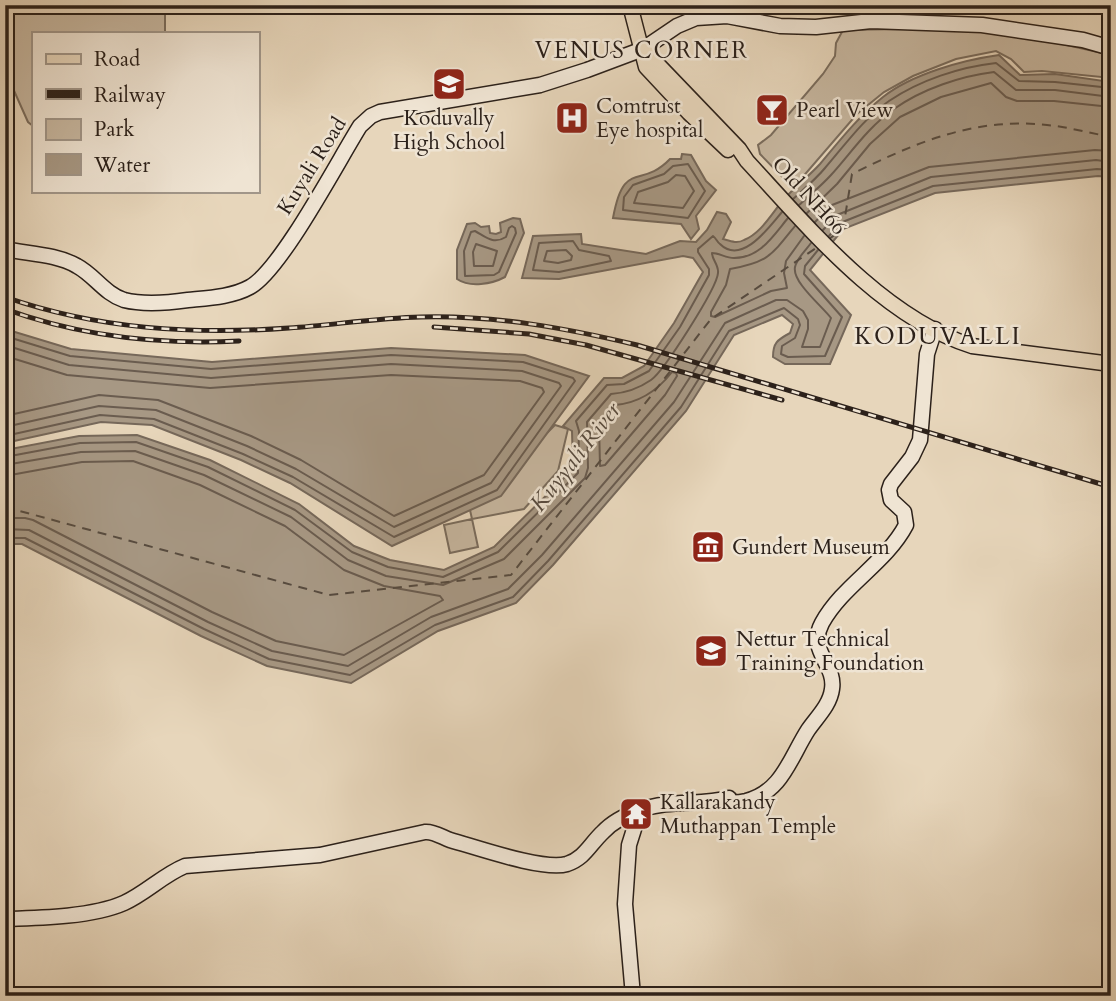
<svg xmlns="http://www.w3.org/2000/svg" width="1116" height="1001" font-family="Cardo,serif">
	<rect width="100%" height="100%" fill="#e7d6bb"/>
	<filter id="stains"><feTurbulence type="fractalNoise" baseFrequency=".00286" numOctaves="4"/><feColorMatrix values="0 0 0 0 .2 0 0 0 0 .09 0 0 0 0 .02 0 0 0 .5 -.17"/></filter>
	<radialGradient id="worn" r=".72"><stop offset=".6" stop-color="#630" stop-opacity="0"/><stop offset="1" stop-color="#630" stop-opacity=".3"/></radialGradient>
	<path fill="#c7b7a0" stroke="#7a6c5d" stroke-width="2" d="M 5,5 L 168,5 L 165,8 L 165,33 L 33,33 L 33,126 L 28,122 L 7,75 Z
		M 961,28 L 1031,37 L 1111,55 L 1111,78 L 1042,71 L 1024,72 L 1011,59 L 996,51 L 956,59 L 913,76 L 884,92 L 857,114 L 801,179 L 791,186 L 760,154 L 758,145 L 771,135 L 823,74 L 835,56 L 836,43 L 843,30 Z
		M 555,425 L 568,429 L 558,471 L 524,509 L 472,519 L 478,547 L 450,553 L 444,525 L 472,519 L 470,510 Z"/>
	<path fill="#a79884" stroke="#76685a" stroke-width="2" d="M 999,55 L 1020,75 L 1055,74 L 1111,82 L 1111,177 L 1098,176 L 935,193 L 843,229 L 810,270 L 851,315 L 830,364 L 785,364 L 773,357 C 773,343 777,340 790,333 L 793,324 L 782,315 L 734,335 L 686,411 L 553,565 L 516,603 L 438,631 L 351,683 L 267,666 L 201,636 L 22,544 L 5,544 L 5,450 L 79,436 L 137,435 L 210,460 L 299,504 L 354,546 L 390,560 L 444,570 L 494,547 L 573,469 L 572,431 L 563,426 L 604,378 L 622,378 L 644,366 L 674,323 L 703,272 L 693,258 L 683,256 L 559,279 L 522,278 L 533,236 L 581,234 L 582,244 L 646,254 L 680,241 L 696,242 L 707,230 L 717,212 L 726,214 L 731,222 L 723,239 C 730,241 737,244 744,240 C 762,233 773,211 785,198 C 796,186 809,176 820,164 C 840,140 858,117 883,97 C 912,74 963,60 999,55 Z
		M 682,154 L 691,155 L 706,181 L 716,190 L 696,216 L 699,229 L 691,239 L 681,224 L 613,218 C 624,158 640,190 670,159 L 681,159 Z
		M 513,218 L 520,219 L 524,233 L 505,277 C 492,284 470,288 457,279 L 457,250 L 467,224 L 475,223 L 481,227 L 489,226 L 490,233 L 496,234 L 501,232 L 500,223 Z
		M 5,329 L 71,349 L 212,362 L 391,348 L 525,355 L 589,376 L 501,496 L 392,546 L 290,483 L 241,460 L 152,425 L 101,422 L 5,443 Z"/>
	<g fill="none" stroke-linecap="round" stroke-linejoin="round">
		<path stroke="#6a5c4f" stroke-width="2" d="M 688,164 L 705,191 L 688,218 L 623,210 L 624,197 L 633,185 L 664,174 L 673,166 Z
			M 676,175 L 685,176 L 694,191 L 683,208 L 634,203 L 638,192 L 668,182 Z
			M 793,199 C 804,189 816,179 825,168 C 845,145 863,119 889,101 C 920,80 960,67 996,63 L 1019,81 L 1055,82 L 1111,88
			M 799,205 C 810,195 821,186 831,175 C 851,153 868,127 894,109 C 922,89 961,76 994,72 L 1016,90 L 1055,90 L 1111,97
			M 807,213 L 837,184 L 870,144 L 900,117 L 941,97 L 991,83 L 1006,97 L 1017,101 L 1054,101 L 1111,107
			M 815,222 L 832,205 L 929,167 L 1095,150 L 1111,151
			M 512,226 L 515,228 L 516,233 L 499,272 L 494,275 L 465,276 L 464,251 L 471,232 L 475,231 C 486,237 493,245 506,237 L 509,228 Z
			M 795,226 C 771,256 768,262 730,269 L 726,285 L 711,312 L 711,316 L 715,317 L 771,291 L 787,288 L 784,273 L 786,261 L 804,236
			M 823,230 L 837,215 L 931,177 L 1096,160 L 1111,162
			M 829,236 L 840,223 L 933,186 L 1097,169 L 1111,170
			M 573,241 L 579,250 L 609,256 L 611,261 L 559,272 L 533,270 L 539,243 Z
			M 476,244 L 497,251 L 493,266 L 474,266 L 473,252 Z
			M 566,250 L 572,256 L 571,260 L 558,263 L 544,261 L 547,251 Z
			M 5,336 L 70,356 L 211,369 L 391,355 L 523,362 L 573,378 L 575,381 L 497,490 L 394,537 L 293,477 L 243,454 L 154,419 L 100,415 L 5,436
			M 5,345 L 69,365 L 211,378 L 391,364 L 522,371 L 559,383 L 561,386 L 491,483 L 394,527 L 296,469 L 247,446 L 156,410 L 99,406 L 5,427
			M 5,356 L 67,375 L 210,388 L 391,375 L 520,381 L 542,388 L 544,392 L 484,475 L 394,516 L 301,460 L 251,436 L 158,400 L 99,395 L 5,416
			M 672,372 L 676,373 L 677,376 L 665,395 L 605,465 L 600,466 L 599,424 L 615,405 C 639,403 658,390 672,372 Z
			M 5,457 L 80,443 L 136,442 L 208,467 L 295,510 L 352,552 L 388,567 L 443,577 L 498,552 L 578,473 L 579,431 L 576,421 L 607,385 L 624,384 L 649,371 L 680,327 L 709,275 L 709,269 L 698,252 L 698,249 L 713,236 C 716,238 717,242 720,244 C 742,266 770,226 782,212
			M 5,465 L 81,452 L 135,451 L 204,475 L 291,517 L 348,560 L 386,576 L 443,585 L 504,559 L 585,478 L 588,468 L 587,422 L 611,394 C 626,393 638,389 651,380 C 664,371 717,288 718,273 C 719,265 712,260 712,253 C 719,253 726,258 734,258 C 760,258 773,236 788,218
			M 5,476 L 82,462 L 133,461 L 200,485 L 285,526 L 344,570 L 384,586 L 440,596 L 443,600 L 344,655 L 276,641 L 212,612 L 33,520 L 25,518 L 5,518
			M 5,529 L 29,530 L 208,622 L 272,651 L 348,666 L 431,617 L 508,589 L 542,555 L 674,402 L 725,323 L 776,300 L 787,300 L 803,311 L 808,320 L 808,329 L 802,347 L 820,347 L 831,318 C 822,306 792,282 795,267 C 797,258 806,250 811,243
			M 5,538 L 25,538 L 204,629 L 269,659 L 350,675 L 435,625 L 513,597 L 548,561 L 681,407 L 729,331 L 784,308 L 798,319 L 800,325 L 795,338 L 782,346 L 781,354 L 788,357 L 825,356 L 842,317 L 804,274 L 805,266 L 818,250"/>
		<path stroke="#574b3f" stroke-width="2" stroke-dasharray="9 7" stroke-linecap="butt" d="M 829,239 L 843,229 L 852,174 C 915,143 974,117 1047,125 C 1068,127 1090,133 1111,137
			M 5,507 L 329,595 L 511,575 L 711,319 L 819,246"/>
		<defs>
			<path id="secondary" d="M 5,249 C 29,254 56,254 77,266 C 94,275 105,294 124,300 C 144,305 167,303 188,300 C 208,298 232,297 250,287 C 281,270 338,161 360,126 L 371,116 L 380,112 L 540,85 L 587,70 L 643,49 L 677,26 L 696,18 L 727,16 L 780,26 L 816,27 L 871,21 L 982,25 L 1083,40 L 1111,48
				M 720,801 C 729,803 737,803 746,801 C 782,792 790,758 808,730 C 817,717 830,705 832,689 C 836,664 807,651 822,623 C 843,585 886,563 906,525 L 904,512 L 891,500 L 889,490 L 891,484 L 912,457 L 920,440 L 927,354 L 935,329
				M 5,919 C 40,918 92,917 124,903 C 146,893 163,875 185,866 L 320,855 L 425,832 C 433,831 442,837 450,840 C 476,847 543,871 567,864 C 585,858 590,844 603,832 C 613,821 626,815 640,810
				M 633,996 L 625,904 L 629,845 L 640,810 C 671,799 701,806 729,798"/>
			<path id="primary" d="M 630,5 L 646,67 L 689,113 L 728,150
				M 643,49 L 739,149 L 747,161 C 809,228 883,318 972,346 L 1111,364"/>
		</defs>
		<use href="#secondary" stroke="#2c211a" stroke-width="17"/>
		<use href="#primary" stroke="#2c211a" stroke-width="17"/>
		<use href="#secondary" stroke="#efe4d3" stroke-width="14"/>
		<use href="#primary" stroke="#e7d6bb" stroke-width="14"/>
		<defs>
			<path id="rail" d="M 5,297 C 97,329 192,335 289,328 C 333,325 377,318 421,317 C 494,315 566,328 637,345 L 1111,487
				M 5,309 C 79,336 160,345 239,341
				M 434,327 L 529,334 L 586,345 L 782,400"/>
		</defs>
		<use href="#rail" stroke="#2c211a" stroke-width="5"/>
		<use href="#rail" stroke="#efe4d3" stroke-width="2.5" stroke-dasharray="8" stroke-linecap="butt"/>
	</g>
	<defs>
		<symbol id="school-square" viewBox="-11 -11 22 22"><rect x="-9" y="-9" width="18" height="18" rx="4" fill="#8f2418" stroke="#efe4d3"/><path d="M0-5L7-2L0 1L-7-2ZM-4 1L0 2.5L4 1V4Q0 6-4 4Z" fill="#fff"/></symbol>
		<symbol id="bar-square" viewBox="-11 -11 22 22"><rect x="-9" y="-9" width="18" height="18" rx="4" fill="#8f2418" stroke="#efe4d3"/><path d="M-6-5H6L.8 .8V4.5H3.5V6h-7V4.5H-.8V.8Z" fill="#fff"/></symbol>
		<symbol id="hospital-square" viewBox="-11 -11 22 22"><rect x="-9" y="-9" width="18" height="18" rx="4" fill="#8f2418" stroke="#efe4d3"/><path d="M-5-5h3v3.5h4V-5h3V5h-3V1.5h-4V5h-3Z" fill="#fff"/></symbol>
		<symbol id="museum-square" viewBox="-11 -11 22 22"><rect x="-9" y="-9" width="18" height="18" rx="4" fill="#8f2418" stroke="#efe4d3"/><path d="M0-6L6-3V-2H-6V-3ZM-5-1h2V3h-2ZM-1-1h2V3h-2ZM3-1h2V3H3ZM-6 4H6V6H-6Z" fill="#fff"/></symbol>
		<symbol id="university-square" viewBox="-11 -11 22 22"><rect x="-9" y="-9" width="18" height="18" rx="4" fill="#8f2418" stroke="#efe4d3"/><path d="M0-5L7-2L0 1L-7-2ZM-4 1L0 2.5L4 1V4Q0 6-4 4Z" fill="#fff"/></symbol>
		<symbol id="temple-square" viewBox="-11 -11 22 22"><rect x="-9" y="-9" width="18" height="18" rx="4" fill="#8f2418" stroke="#efe4d3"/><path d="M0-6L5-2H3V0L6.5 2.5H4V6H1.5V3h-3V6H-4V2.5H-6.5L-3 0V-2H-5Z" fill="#fff"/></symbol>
	</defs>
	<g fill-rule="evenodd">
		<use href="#school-square" x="430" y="65" width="38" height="38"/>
		<use href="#bar-square" x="753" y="91" width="38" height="38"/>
		<use href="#hospital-square" x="553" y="99" width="38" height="38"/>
		<use href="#museum-square" x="689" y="528" width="38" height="38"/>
		<use href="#university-square" x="692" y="632" width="38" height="38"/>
		<use href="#temple-square" x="617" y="795" width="38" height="38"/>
	</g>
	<g text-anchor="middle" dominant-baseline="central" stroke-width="5" stroke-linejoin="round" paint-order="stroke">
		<g font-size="21" fill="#2c211a" stroke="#efe4d3" text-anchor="start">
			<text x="596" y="106">Comtrust<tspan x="596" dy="24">Eye hospital</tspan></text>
			<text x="796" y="110">Pearl View</text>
			<text x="449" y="118" text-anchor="middle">Koduvally<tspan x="449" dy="24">High School</tspan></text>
			<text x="732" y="547">Gundert Museum</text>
			<text x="736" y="639">Nettur Technical<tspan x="736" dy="24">Training Foundation</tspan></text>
			<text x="660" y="802">Kallarakandy<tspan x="660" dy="24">Muthappan Temple</tspan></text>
		</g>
		<g font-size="21" fill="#2c211a" stroke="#efe4d3">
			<text transform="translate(312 166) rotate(-58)">Kuyali Road</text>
			<text transform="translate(809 196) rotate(47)">Old NH66</text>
		</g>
		<g font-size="23" letter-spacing="2" fill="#2c211a" stroke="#efe4d3">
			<text x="642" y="50">VENUS CORNER</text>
		</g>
		<g font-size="23" font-style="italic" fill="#574b3f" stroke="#efe4d3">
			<text transform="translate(575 457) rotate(-52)">Kuyyali River</text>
		</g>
		<g font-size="24" letter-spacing="2" fill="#2c211a" stroke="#efe4d3">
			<text x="938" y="336">KODUVALLI</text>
		</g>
	</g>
	<rect width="1116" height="1001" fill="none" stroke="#e7d6bb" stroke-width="28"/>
	<rect x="7" y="7" width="1102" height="987" fill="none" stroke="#2c211a" stroke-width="3.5"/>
	<rect x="14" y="14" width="1088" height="973" fill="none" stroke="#2c211a" stroke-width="2"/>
	<rect x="32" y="32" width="228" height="161" fill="#efe4d3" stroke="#a19689" stroke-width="2"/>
	<rect x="46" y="54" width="35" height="10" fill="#e7d6bb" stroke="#a19689" stroke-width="2"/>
	<text x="94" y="66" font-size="21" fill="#2c211a">Road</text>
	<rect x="46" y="89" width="35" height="10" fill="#2c211a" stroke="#a19689" stroke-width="2"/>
	<text x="94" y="102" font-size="21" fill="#2c211a">Railway</text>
	<rect x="46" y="119" width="35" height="21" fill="#c7b7a0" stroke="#a19689" stroke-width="2"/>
	<text x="94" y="136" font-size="21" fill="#2c211a">Park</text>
	<rect x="46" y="154" width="35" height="21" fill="#a79884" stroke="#a19689" stroke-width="2"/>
	<text x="94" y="172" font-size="21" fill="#2c211a">Water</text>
	<rect width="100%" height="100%" filter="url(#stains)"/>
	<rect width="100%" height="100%" fill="url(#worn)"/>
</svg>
